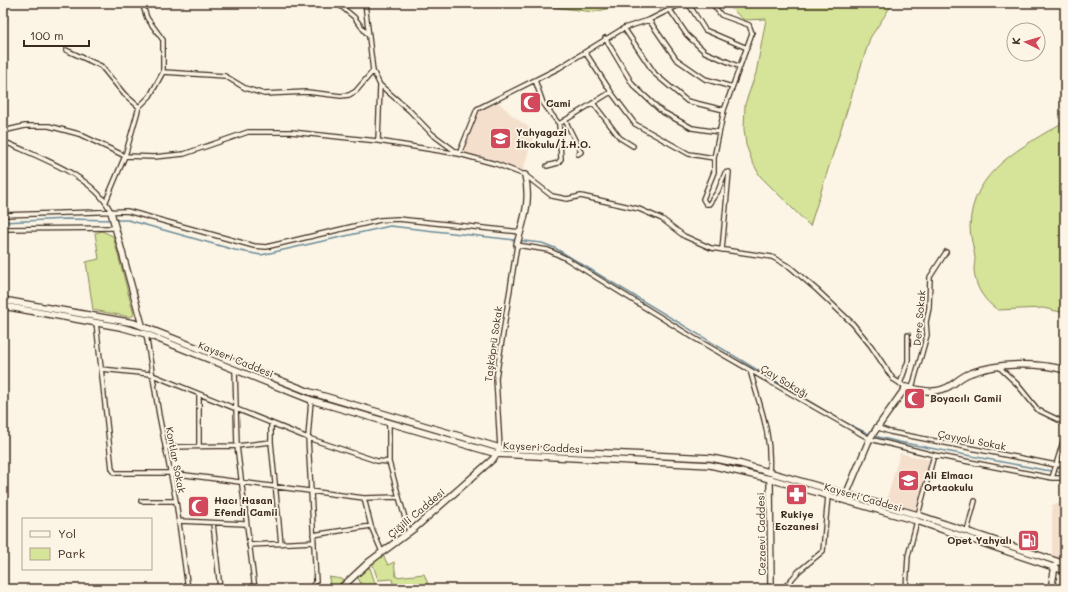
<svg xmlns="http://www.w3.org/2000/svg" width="1068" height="592" font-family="Mali,sans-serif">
	<rect width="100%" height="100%" fill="#fcf5e5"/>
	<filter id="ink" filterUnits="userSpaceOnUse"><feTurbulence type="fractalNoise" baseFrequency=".025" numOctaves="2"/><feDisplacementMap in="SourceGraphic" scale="8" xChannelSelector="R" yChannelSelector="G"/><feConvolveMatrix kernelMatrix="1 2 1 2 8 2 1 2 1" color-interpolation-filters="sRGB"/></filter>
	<g filter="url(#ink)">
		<path fill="#f4dfcd" d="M 498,102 L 513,116 L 537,133 L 531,143 L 523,171 L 464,152 L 463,147 L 479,111 Z
			M 900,453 L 930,460 L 917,510 L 886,501 Z
			M 1065,502 L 1065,561 L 1052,555 L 1052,505 Z"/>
		<path fill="#d5e498" stroke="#88875b" d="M 521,3 L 630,3 L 594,12 Z
			M 725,3 L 893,3 L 870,38 L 810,226 L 760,176 L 752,161 L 746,145 L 744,129 L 745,104 L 756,73 L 766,19 L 744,20 Z
			M 1065,121 L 1065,313 L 1043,308 L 998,310 C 984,301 975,287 974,270 C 974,266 975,261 975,258 C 974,247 970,238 970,227 C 971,170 1023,147 1065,121 Z
			M 102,231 L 113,236 L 134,315 L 130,317 L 93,310 L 86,262 L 99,259 L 95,233 Z
			M 383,555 L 388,565 L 394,562 L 396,577 L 424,574 L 430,589 L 385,589 L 394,588 L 392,579 L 378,580 L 372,562 Z
			M 366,568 L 370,568 L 377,589 L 362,589 L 363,588 L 357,576 Z
			M 329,577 L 342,579 L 343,580 L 335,589 L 330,589 Z"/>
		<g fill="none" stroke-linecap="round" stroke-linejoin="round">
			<path stroke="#6b8b9a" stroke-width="1.5" d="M 116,220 L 128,220 L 235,250 L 261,255 L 390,226 L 542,243 L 555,248 L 842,421 L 871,435
				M 3,222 L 67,219 L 112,220
				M 874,436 L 899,442 L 1044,470 L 1065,472"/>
			<defs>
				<path id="street" d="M 337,3 L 354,17 L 367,34
					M 365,3 L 373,71 L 380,85 L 410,111 L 432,134 L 459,154 L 477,109 L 559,68 L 624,28 L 649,20 L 683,3
					M 688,3 L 705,30 L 747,48
					M 712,3 L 721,15 L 749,25 L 752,33 L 724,110 L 714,158 L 714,172 L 703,199 L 706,204 L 709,204 L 718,191 L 725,173 L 729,172 L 722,250
					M 670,10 L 687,35 L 705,52 L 740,67
					M 649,20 L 676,59 L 705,79 L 732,87
					M 624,28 L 655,74 L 687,101 L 724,110
					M 605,38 L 633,85 L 661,111 L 692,128 L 719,132
					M 66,50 L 101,66 L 124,94 L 139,107
					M 585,52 L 611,92 L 635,124 L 689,154 L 714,158
					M 163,72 L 225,76 L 245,88 L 264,94 L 307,92 L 341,96 L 349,95 L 356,91 L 373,71
					M 535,80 L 543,103 L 559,124 L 611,92
					M 593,103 L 620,138 L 633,146
					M 565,120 L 581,152 L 578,154
					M 3,131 L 25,126 L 49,126 L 79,134 L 125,156 L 154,157 L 184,154 L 248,132 L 291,132 L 378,141 L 459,154 L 496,164 L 525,175 L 552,196 L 567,199 L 581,196 L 639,209 L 662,219 L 684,236 L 711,248 L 772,257 L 790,267 L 817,290 L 853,324 L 871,346 L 893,379 L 906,387
					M 3,141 C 38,157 95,176 111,212
					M 378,141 L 380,85
					M 547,166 L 558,163 L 561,159 L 559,124
					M 106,201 L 125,156 L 139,107 L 150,96 L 163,72 L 163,40 L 147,18 L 142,3
					M 3,215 L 127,211 L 254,246 L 266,247 L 380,220 L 398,219 L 521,232
					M 3,229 L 116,228
					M 517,245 L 548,250 L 565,258 L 694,338 L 870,439 L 934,455 L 1052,478 L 1065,478
					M 96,322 L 112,469 L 115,473 L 170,473 L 364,498 L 398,497
					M 146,334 L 159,415 L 176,501 L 188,589
					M 999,367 L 1017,384 L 1038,410 L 1065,423
					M 101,369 L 150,374 L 308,438 L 377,461 L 389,462
					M 235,369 L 237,446 L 255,589
					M 750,370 C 760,408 772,433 769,473
					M 900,384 L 908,361 L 908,335
					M 912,388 L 927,335 L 926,322 L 929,308 L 930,277 L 946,252
					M 389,422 L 389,462 L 409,532
					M 271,423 L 271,442 L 281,544
					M 876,427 L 890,432 L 1056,465 L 1065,464
					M 199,446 L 199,394
					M 165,447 L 237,446 L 271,442
					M 500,448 L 496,378 L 517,245
					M 1052,478 L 1065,435
					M 364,498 L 371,526 L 382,552
					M 141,501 L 176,501
					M 918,515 L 934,455
					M 179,521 L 246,524
					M 213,523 L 220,589
					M 967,531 L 975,501
					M 313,535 L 371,526
					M 249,545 L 314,542
					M 295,589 L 311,588 L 316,581 L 308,438 L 311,400
					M 783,589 L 799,571 L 823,551 L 828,496
					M 906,589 L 908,556 L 917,521"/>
				<path id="secondary" d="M 111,212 L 142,325
					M 517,244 C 524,219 531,201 525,175
					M 3,300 L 134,323 L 310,392 L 500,448 L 711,458 L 741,464 L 918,515 L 1065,564
					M 3,306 L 120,327 L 146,334 L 311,400 L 497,454 L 710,465 L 770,479 L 917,521 L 1065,571
					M 770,479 L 771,589
					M 846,495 L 870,438 L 906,387 C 923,391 937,395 953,384 C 958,380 964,375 971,373 C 997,363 1038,362 1065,370
					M 340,589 L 369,562 L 416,527 L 493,459 L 498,452
					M 1051,589 L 1055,566"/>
			</defs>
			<use href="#street" stroke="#3b2a1e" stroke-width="6"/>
			<use href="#secondary" stroke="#3b2a1e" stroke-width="8"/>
			<use href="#street" stroke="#fcf5e5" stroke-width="3.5"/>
			<use href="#secondary" stroke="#fcf5e5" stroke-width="5.5"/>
		</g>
	</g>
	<defs>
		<symbol id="mosque-square" viewBox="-11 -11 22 22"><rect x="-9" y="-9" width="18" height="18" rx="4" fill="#d1495b" stroke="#fcf5e5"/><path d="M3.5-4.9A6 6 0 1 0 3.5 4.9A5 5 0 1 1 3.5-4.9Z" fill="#fff"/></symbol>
		<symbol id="school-square" viewBox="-11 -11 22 22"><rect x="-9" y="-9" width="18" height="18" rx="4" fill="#d1495b" stroke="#fcf5e5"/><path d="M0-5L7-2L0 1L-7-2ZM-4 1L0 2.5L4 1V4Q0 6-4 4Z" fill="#fff"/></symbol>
		<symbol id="pharmacy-square" viewBox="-11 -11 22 22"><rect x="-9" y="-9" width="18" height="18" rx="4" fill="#d1495b" stroke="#fcf5e5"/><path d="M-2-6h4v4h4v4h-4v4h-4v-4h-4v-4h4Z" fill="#fff"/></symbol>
		<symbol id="fuel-square" viewBox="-11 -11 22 22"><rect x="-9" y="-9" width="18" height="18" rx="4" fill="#d1495b" stroke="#fcf5e5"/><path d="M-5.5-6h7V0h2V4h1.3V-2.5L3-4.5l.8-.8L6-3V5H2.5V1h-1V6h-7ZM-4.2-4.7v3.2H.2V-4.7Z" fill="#fff"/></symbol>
	</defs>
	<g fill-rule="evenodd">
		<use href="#mosque-square" x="518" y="90" width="25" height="25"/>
		<use href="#school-square" x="488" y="126" width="25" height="25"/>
		<use href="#mosque-square" x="902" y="386" width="25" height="25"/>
		<use href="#school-square" x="896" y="468" width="25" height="25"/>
		<use href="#pharmacy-square" x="784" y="482" width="25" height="25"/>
		<use href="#mosque-square" x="186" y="494" width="25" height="25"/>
		<use href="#fuel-square" x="1016" y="528" width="25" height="25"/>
	</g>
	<g text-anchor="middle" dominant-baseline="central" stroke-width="3.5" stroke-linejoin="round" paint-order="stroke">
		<g font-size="10" font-weight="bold" fill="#3b2a1e" stroke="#fcf5e5" text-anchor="start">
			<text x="546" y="103">Cami</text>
			<text x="516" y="132">Yahyagazi<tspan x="516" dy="12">İlkokulu/İ.H.O.</tspan></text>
			<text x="930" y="398">Boyacılı Camii</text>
			<text x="924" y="475">Ali Elmacı<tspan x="924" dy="12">Ortaokulu</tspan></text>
			<text x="214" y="500">Hacı Hasan<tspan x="214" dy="12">Efendi Camii</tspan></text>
			<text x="797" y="514" text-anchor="middle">Rukiye<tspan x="797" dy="12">Eczanesi</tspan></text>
			<text x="1012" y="540" text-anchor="end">Opet Yahyalı</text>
		</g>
		<g font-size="10" fill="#3b2a1e" stroke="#fcf5e5">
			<text transform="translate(919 318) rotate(-85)">Dere Sokak</text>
			<text transform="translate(493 344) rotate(-82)">Taşköprü Sokak</text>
			<text transform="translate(236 359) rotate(22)">Kayseri Caddesi</text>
			<text transform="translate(785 381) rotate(31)">Çay Sokağı</text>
			<text transform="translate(972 440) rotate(11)">Çayyolu Sokak</text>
			<text transform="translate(543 447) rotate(3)">Kayseri Caddesi</text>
			<text transform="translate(176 460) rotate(79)">Kontlar Sokak</text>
			<text transform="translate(863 497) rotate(16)">Kayseri Caddesi</text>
			<text transform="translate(416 513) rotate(-40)">Çiğilli Caddesi</text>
			<text transform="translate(761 534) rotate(-91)">Cezaevi Caddesi</text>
		</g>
	</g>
	<rect width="1068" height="592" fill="none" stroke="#fcf5e5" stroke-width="16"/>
	<rect x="8" y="8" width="1052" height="576" fill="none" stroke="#3b2a1e" stroke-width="1.5" filter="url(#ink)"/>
	<rect x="22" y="518" width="130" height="52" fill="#fcf5e5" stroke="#afa495"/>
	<rect x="30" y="531" width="20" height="6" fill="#fcf5e5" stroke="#afa495"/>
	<text x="58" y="538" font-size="12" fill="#3b2a1e">Yol</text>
	<rect x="30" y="548" width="20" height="12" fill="#d5e498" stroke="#afa495"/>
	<text x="58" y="558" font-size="12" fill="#3b2a1e">Park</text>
	<g transform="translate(1026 42) rotate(275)"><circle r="19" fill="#fcf5e5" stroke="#afa495"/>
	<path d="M0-3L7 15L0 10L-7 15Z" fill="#d1495b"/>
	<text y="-6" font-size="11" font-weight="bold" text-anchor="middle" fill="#3b2a1e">K</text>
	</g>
	<path d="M24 40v6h65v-6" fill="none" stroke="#3b2a1e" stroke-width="2"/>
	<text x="30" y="40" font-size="12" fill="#3b2a1e" stroke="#fcf5e5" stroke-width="3" paint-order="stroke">100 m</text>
</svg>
